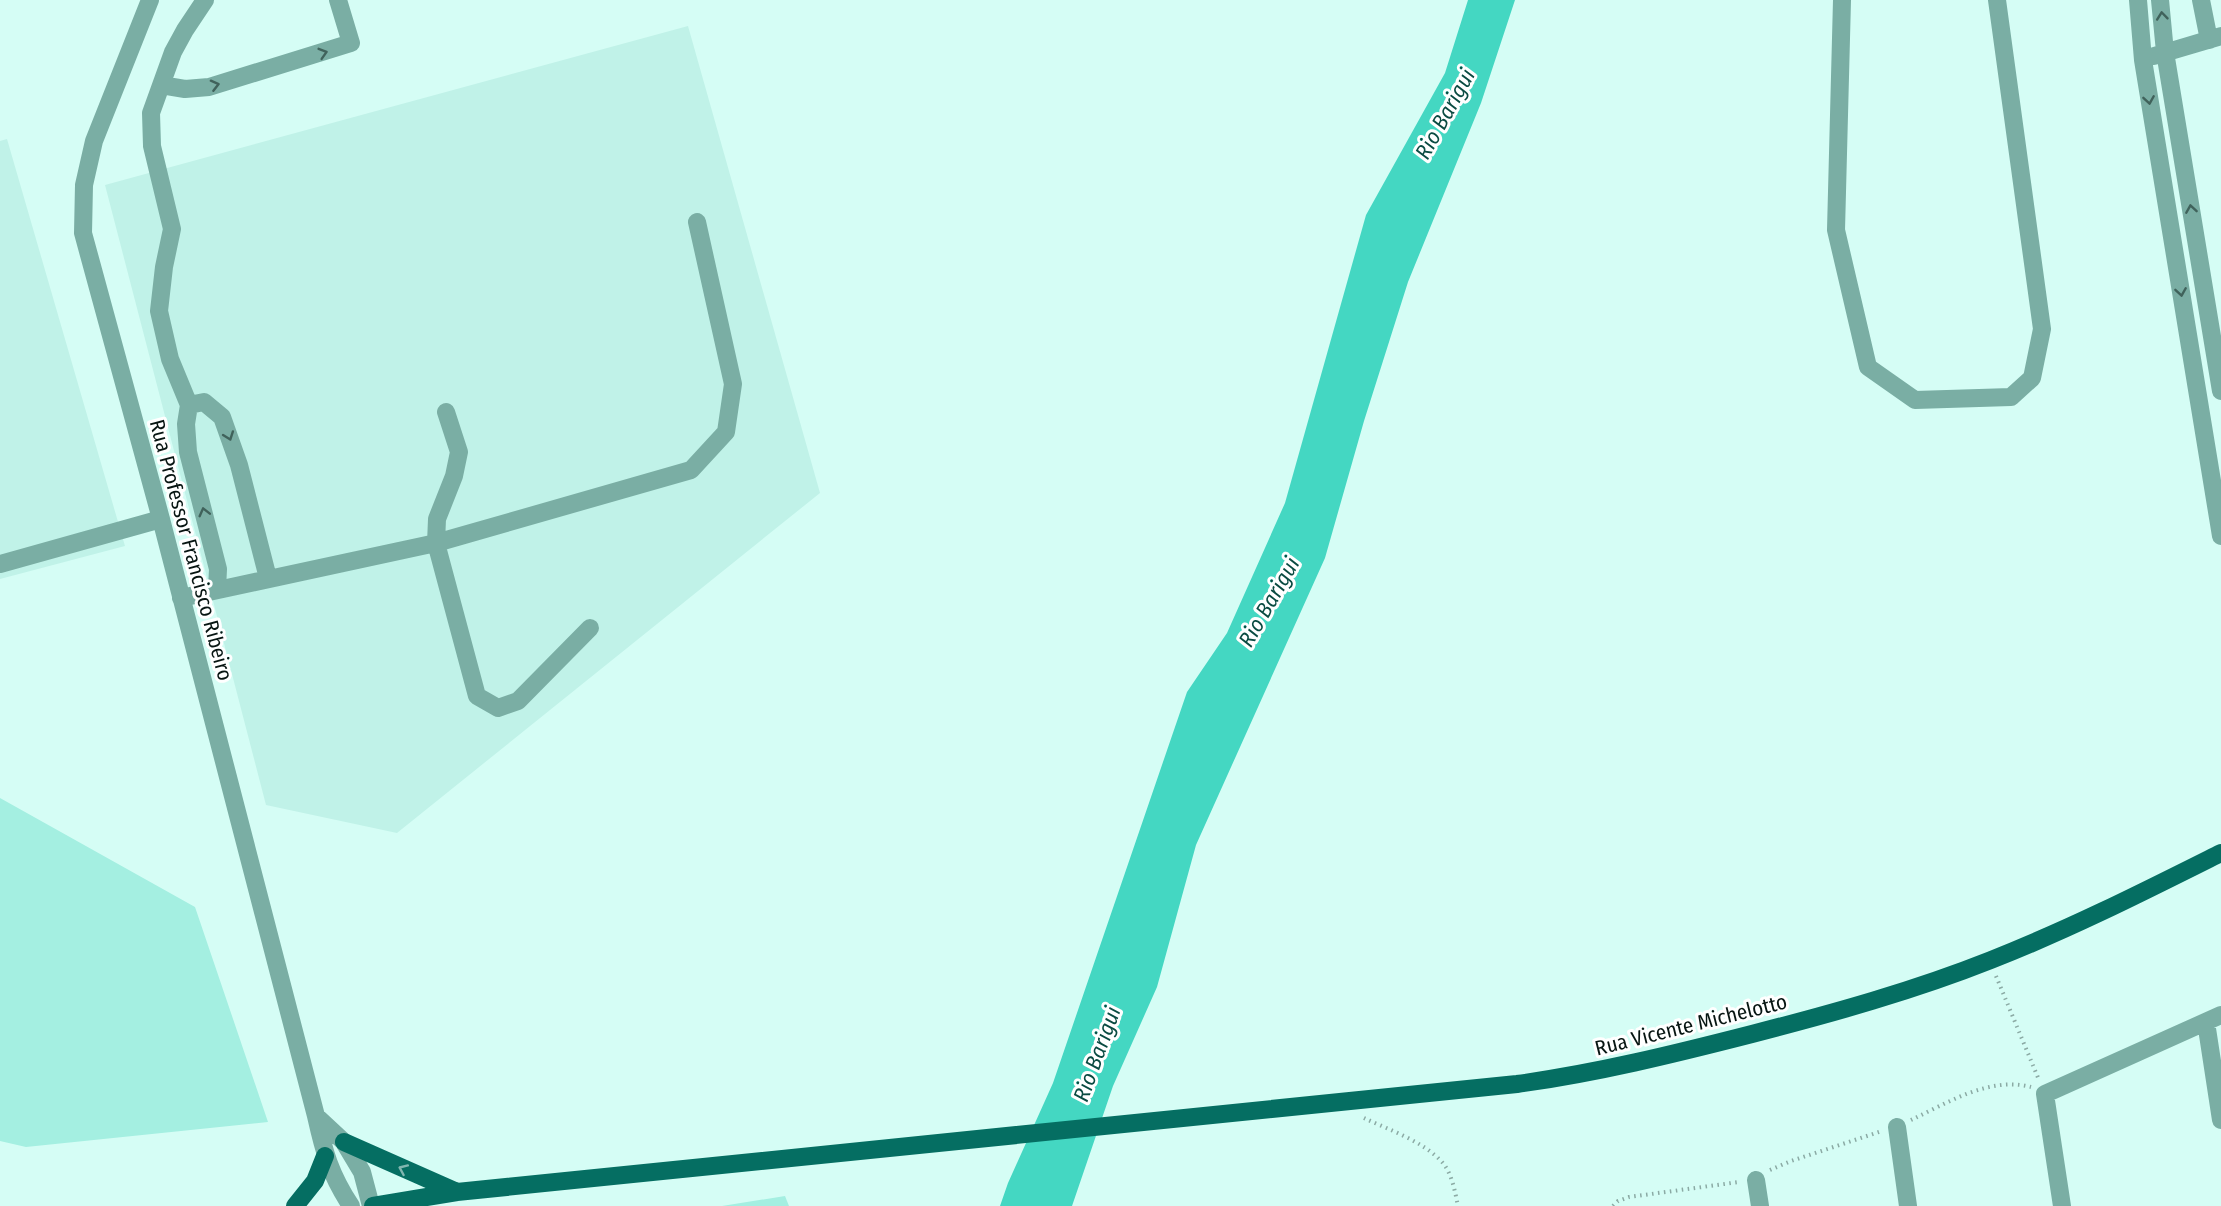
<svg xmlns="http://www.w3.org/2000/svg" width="2221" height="1206" font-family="'Fira Sans Condensed',sans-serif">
	<rect width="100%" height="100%" fill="#d5fdf5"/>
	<path fill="#c0f2e8" d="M 688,26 L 820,493 L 397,833 L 266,805 L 105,185 Z
		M 7,139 L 125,546 L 0,579 L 0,141 Z"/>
	<path fill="#a4efe1" d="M 0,798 L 195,907 L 268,1122 L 26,1147 L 0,1141 Z
		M 785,1196 L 789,1206 L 722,1206 Z"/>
	<path fill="#44d7c2" d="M 1468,0 L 1515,0 L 1481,103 L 1408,282 L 1364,421 L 1325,558 L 1196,845 L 1157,987 L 1113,1086 L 1072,1206 L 1000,1206 L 1008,1183 L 1053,1083 L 1187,692 L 1227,633 L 1285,503 L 1366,215 L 1445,73 Z"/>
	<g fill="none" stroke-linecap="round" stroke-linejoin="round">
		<path stroke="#8baaa4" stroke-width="4" stroke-dasharray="1.5 4.5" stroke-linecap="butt" d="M 1996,976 L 2039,1080
			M 1364,1118 C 1389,1130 1423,1141 1442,1162 C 1452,1173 1455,1192 1458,1206
			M 1911,1120 C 1947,1103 1990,1076 2031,1087
			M 1770,1170 L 1791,1161 L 1879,1132
			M 1613,1206 L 1618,1201 L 1629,1197 L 1739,1182"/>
		<path stroke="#7aaea4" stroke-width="18" d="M 150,0 L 94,141 L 84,185 L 83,233 L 161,519 L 316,1116 C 324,1152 330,1174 351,1206
			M 205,0 L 185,30 L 173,52 L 151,113 L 152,146 L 172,229 L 164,267 L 159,311 L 170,359 L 189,405 L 186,424 L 188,452 L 218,569 L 217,589
			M 1842,0 L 1836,230 L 1868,367 L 1915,400 L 2011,397 L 2032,378 L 2042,329 L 1997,0
			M 2138,0 L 2143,60 L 2221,536
			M 2160,0 L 2165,52 L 2221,391
			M 2201,0 L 2209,40
			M 2154,56 L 2221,36
			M 161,85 L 185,89 L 209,87 L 351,43 L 338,0
			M 189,405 L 204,402 L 222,417 L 239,465 L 268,578
			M 446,412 L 459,452 L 454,476 L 437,519 L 436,543 L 477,696 L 498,708 L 518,701 L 590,628
			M 0,564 L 161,519
			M 181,598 L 436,543 L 691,470 L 726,432 L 733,384 L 697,222
			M 2206,1022 L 2221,1120
			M 316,1116 L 344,1142 L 362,1172 L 371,1206
			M 1897,1127 L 1908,1206
			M 1756,1180 L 1760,1206
			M 2062,1206 L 2045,1094 L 2221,1015"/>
		<path stroke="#056e62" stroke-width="18" d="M 344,1142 L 457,1192
			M 295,1206 L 315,1181 L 325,1156
			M 373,1206 L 457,1192 L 1517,1084 C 1597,1073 1674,1054 1752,1034 C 1833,1013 1913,991 1991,960 C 2070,929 2145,891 2221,853"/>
	</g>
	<defs><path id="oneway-chevron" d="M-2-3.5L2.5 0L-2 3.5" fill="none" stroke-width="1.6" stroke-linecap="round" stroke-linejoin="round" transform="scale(1.5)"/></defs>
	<g stroke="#40625b">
		<use href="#oneway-chevron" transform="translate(2162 16) rotate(-96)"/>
		<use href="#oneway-chevron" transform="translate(323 53) rotate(-17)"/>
		<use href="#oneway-chevron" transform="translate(215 85) rotate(-14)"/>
		<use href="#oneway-chevron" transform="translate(2149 100) rotate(81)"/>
		<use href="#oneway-chevron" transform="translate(2191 209) rotate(-99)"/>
		<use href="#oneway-chevron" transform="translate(2181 292) rotate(81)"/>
		<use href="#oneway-chevron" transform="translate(229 436) rotate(70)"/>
		<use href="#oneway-chevron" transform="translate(204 512) rotate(-104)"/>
	</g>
	<use stroke="#82b6b0" href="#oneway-chevron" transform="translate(403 1169) rotate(-156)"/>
	<g text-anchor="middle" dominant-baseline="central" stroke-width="6" stroke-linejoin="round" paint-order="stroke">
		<g font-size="21" fill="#071512" stroke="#fff">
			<text transform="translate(191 550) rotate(75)">Rua Professor Francisco Ribeiro</text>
			<text transform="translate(1691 1025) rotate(-14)">Rua Vicente Michelotto</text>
		</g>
		<g font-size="22" font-style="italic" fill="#0a4b42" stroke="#fff">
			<text transform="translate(1445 114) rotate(-61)">Rio Barigui</text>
			<text transform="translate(1269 602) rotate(-60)">Rio Barigui</text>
			<text transform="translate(1097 1054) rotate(-70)">Rio Barigui</text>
		</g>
	</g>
</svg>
